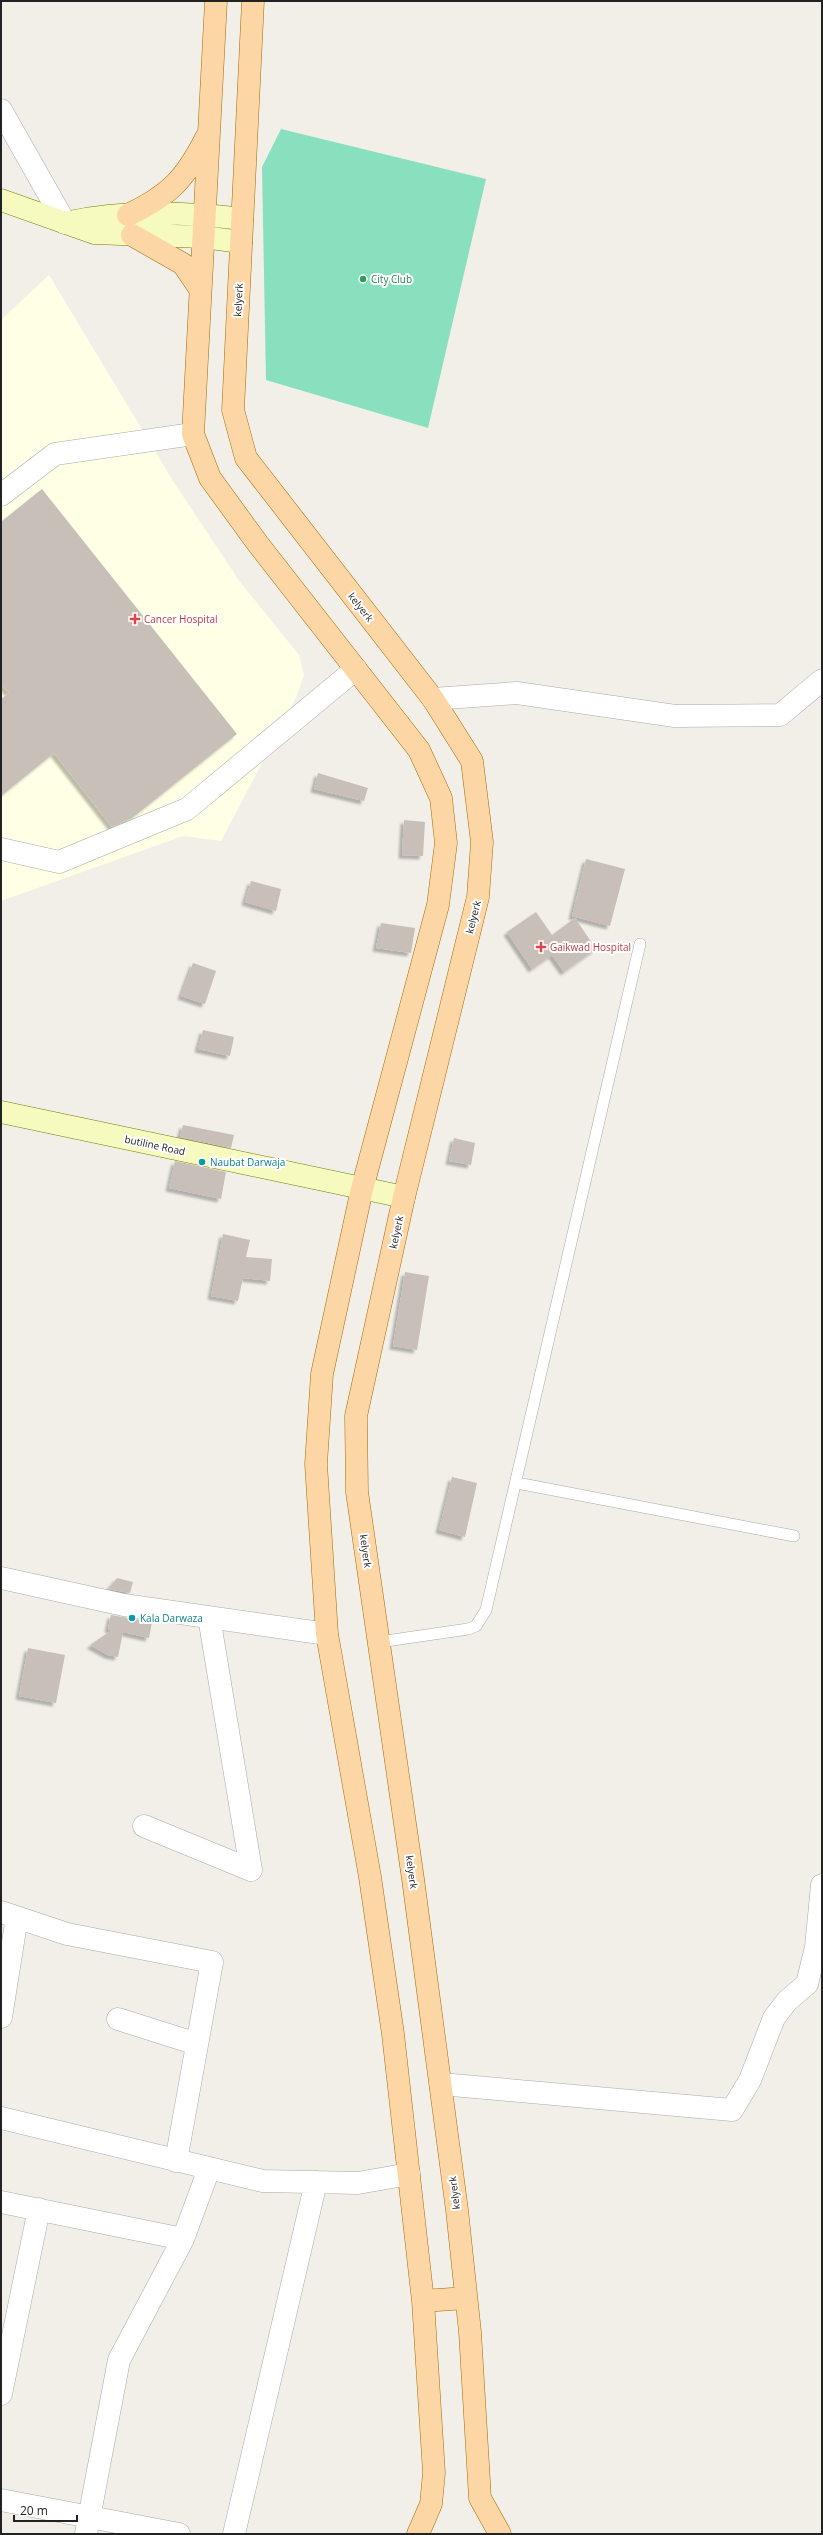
<svg xmlns="http://www.w3.org/2000/svg" width="823" height="2535" font-family="'Open Sans',sans-serif">
	<defs>
		<filter id="shadow"><feDropShadow dx="-3.5" dy="3.5" stdDeviation="1" flood-color="#0004"/></filter>
	</defs>
	<rect width="100%" height="100%" fill="#f2efe9"/>
	<path fill="#ffffe5" d="M 49,275 L 173,481 L 240,582 L 299,655 L 304,675 L 296,698 L 221,841 L 183,836 L 1,901 L 1,320 Z"/>
	<path fill="#88e0be" d="M 281,129 L 486,179 L 428,428 L 266,380 L 262,167 Z"/>
	<path fill="#c7bfb8" filter="url(#shadow)" d="M 42,489 L 237,734 L 132,818 L 112,827 L 54,753 L 1,796 L 1,699 L 9,693 L 1,684 L 1,522 Z
		M 318,773 L 368,788 L 364,801 L 314,789 Z
		M 404,820 L 425,822 L 423,856 L 402,855 Z
		M 586,859 L 625,869 L 610,926 L 572,916 Z
		M 251,881 L 281,889 L 276,911 L 245,902 Z
		M 536,912 L 552,935 L 575,918 L 596,949 L 564,972 L 552,955 L 532,969 L 507,932 Z
		M 381,923 L 415,928 L 411,953 L 376,948 Z
		M 193,963 L 216,971 L 205,1004 L 181,996 Z
		M 203,1030 L 234,1037 L 230,1056 L 198,1049 Z
		M 183,1125 L 234,1135 L 231,1148 L 180,1137 Z
		M 454,1138 L 475,1143 L 471,1165 L 449,1161 Z
		M 175,1161 L 226,1172 L 221,1199 L 169,1188 Z
		M 223,1234 L 250,1240 L 246,1257 L 272,1259 L 270,1281 L 243,1278 L 238,1301 L 211,1296 Z
		M 405,1272 L 429,1276 L 417,1350 L 393,1346 Z
		M 452,1477 L 477,1483 L 465,1537 L 439,1530 Z
		M 117,1578 L 133,1582 L 130,1593 L 108,1589 Z
		M 111,1615 L 152,1622 L 149,1638 L 123,1632 L 118,1657 L 108,1655 L 90,1645 L 112,1630 L 108,1629 Z
		M 28,1648 L 65,1655 L 56,1703 L 19,1696 Z"/>
	<g fill="none" stroke-linecap="round" stroke-linejoin="round">
		<defs>
			<path id="lane" d="M 517,1483 L 794,1536
				M 379,1642 L 468,1629 L 476,1626 L 486,1610 L 640,944"/>
			<path id="street" d="M 1,110 L 65,223
				M 1,495 L 55,454 L 193,434
				M 433,699 L 517,693 L 675,716 L 780,715 L 822,680
				M 1,849 L 59,862 L 187,809 L 356,669
				M 1,1578 L 124,1605 L 327,1634
				M 144,1826 L 251,1870 L 209,1617
				M 1,1912 L 67,1934 L 212,1962 L 176,2161
				M 1,2017 L 17,1917
				M 118,2019 L 197,2044
				M 441,2084 L 732,2110 L 750,2080 L 774,2018 L 787,2001 L 807,1984 L 816,1947 L 822,1885
				M 1,2118 L 263,2181 L 358,2183 L 409,2174
				M 1,2202 L 183,2239
				M 1,2394 L 39,2209
				M 1,2500 L 179,2534
				M 86,2534 L 119,2360 L 183,2239 L 209,2169
				M 234,2534 L 316,2182"/>
			<path id="secondary" d="M 1,200 L 94,233 L 203,237 L 241,242
				M 65,223 C 122,210 184,212 242,219
				M 1,1112 L 404,1197"/>
			<path id="primary" d="M 216,1 L 193,434 L 210,478 L 258,544 L 419,750 L 441,798 L 446,843 L 438,905 L 362,1189 L 322,1374 L 316,1464 L 327,1634 L 370,1877 L 393,2034 L 423,2301 L 434,2473 L 431,2504 L 418,2534
				M 253,1 L 233,410 L 246,458 L 433,699 L 472,761 L 482,842 L 478,897 L 404,1197 L 356,1416 L 357,1492 L 413,1879 L 457,2210 L 470,2332 L 480,2498 L 500,2534
				M 128,215 C 170,195 185,179 206,138
				M 132,235 L 183,264 L 200,289
				M 423,2301 L 466,2298"/>
		</defs>
		<use href="#lane" stroke="#a9a9a9" stroke-width="12"/>
		<use href="#street" stroke="#a9a9a9" stroke-width="23"/>
		<use href="#secondary" stroke="#707d05" stroke-width="23"/>
		<use href="#primary" stroke="#a06b00" stroke-width="23"/>
		<use href="#lane" stroke="#fff" stroke-width="11"/>
		<use href="#street" stroke="#fff" stroke-width="22"/>
		<use href="#secondary" stroke="#f7fabf" stroke-width="22"/>
		<use href="#primary" stroke="#fcd6a4" stroke-width="22"/>
	</g>
	<circle fill="#2e9e5b" stroke="#fff" stroke-width="1.5" cx="363" cy="279" r="4"/>
	<g fill="#e0444e" stroke="#fff" stroke-width="1.5">
		<path d="M133 613h4v4h4v4h-4v4h-4v-4h-4v-4h4z"/>
		<path d="M539 941h4v4h4v4h-4v4h-4v-4h-4v-4h4z"/>
	</g>
	<g fill="#0f9aa8" stroke="#fff" stroke-width="1.5">
		<circle cx="202" cy="1162" r="4"/>
		<circle cx="132" cy="1618" r="4"/>
	</g>
	<g text-anchor="middle" dominant-baseline="central" stroke-width="4" stroke-linejoin="round" paint-order="stroke">
		<g font-size="10" fill="#27864d" stroke="#fff" text-anchor="start">
			<text x="371" y="279">City Club</text>
		</g>
		<g font-size="10" fill="#222" stroke="#fff">
			<text transform="translate(238 300) rotate(-87)">kelyerk</text>
			<text transform="translate(361 607) rotate(52)">kelyerk</text>
			<text transform="translate(473 917) rotate(-76)">kelyerk</text>
			<text transform="translate(155 1145) rotate(12)">butiline Road</text>
			<text transform="translate(396 1232) rotate(-78)">kelyerk</text>
			<text transform="translate(366 1551) rotate(82)">kelyerk</text>
			<text transform="translate(412 1872) rotate(82)">kelyerk</text>
			<text transform="translate(454 2193) rotate(-97)">kelyerk</text>
		</g>
		<g font-size="10" fill="#be3a42" stroke="#fff" text-anchor="start">
			<text x="144" y="619">Cancer Hospital</text>
			<text x="550" y="947">Gaikwad Hospital</text>
		</g>
		<g font-size="10" fill="#0d838f" stroke="#fff" text-anchor="start">
			<text x="210" y="1162">Naubat Darwaja</text>
			<text x="140" y="1618">Kala Darwaza</text>
		</g>
	</g>
	<rect width="823" height="2535" fill="none" stroke="#222222" stroke-width="4"/>
	<path d="M14 2515v6h63v-6" fill="none" stroke="#222222" stroke-width="2"/>
	<text x="20" y="2515" font-size="12" fill="#222222" stroke="#ffffff" stroke-width="3" paint-order="stroke">20 m</text>
</svg>
